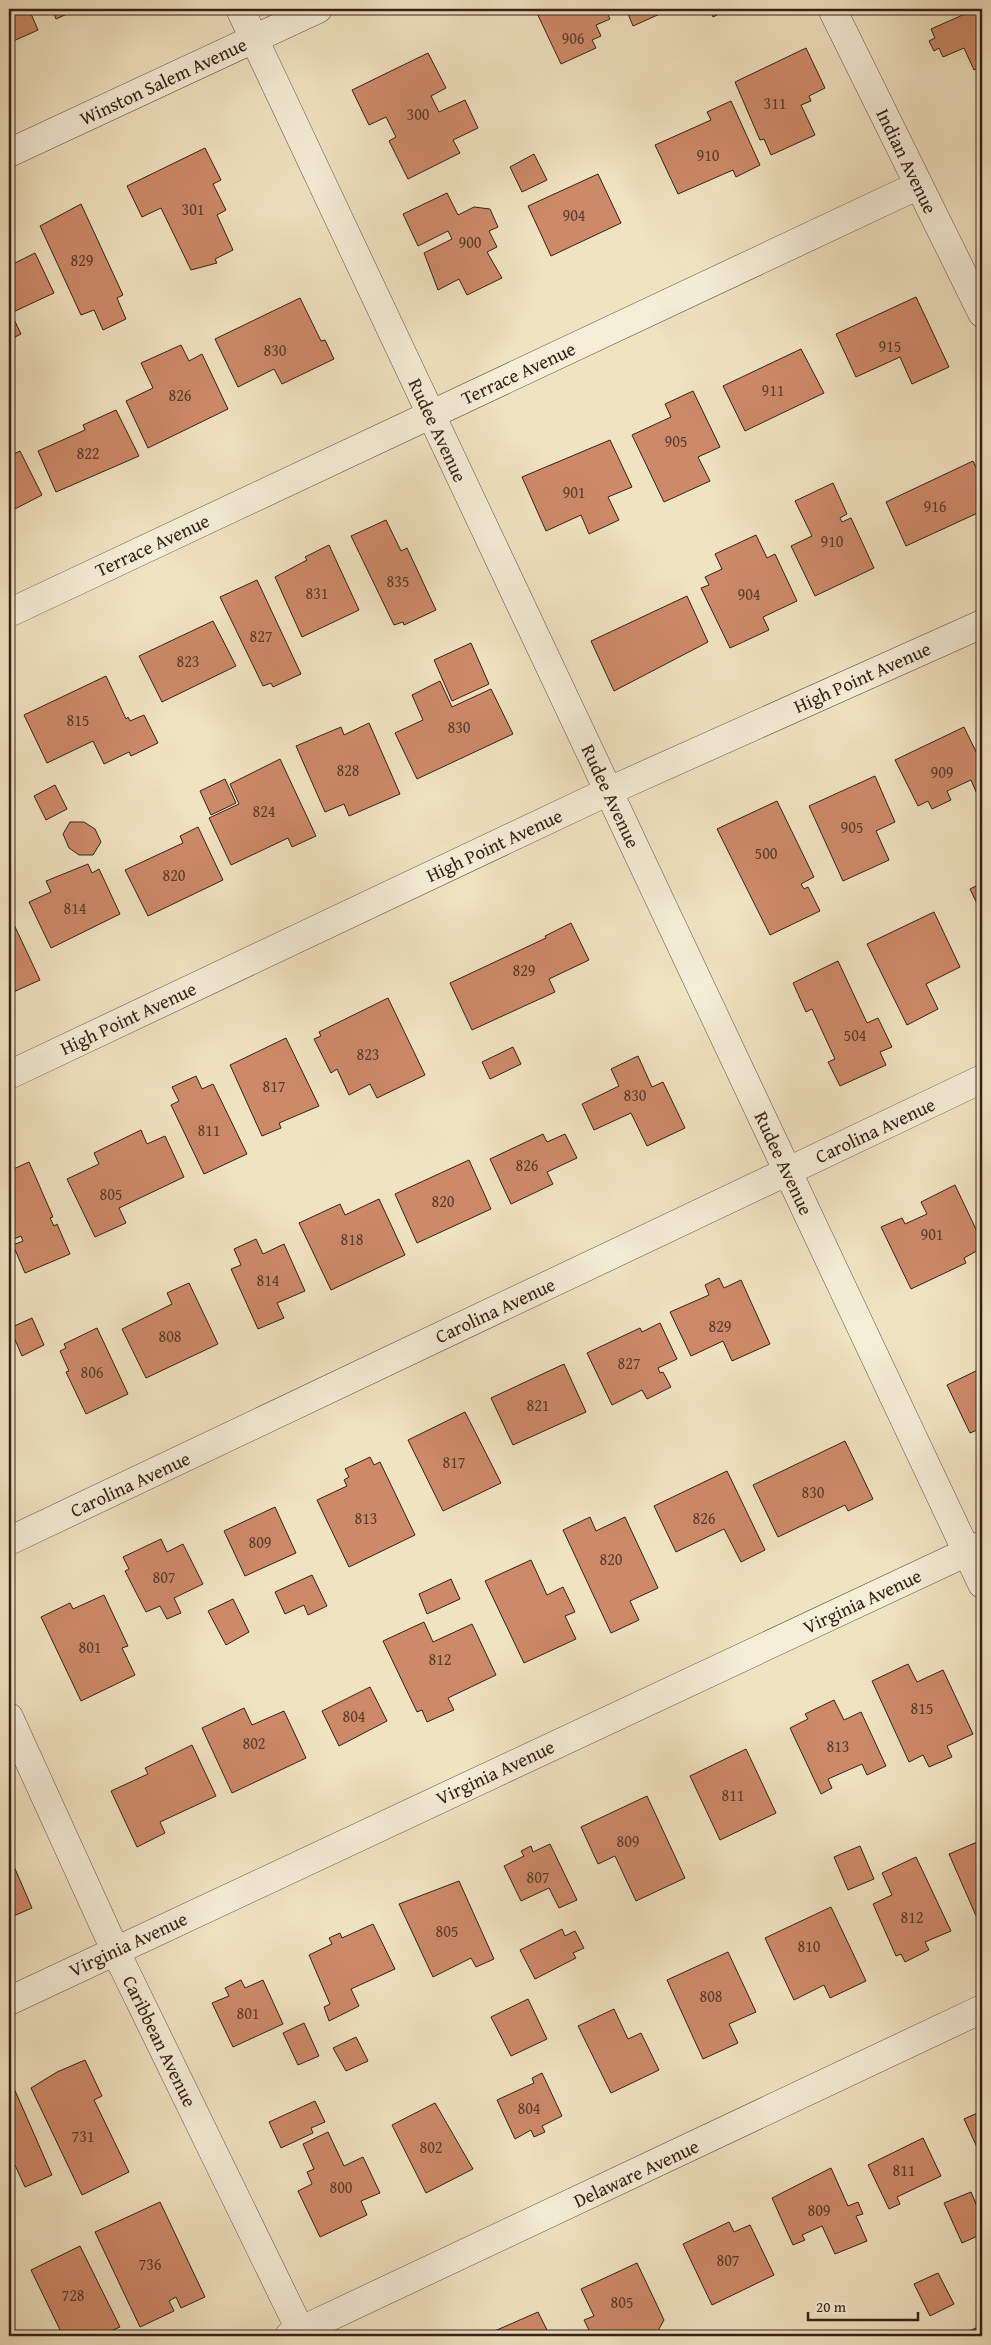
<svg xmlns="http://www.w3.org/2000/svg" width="991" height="2345" font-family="'Gentium Book Plus',serif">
	<rect width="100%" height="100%" fill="#f0e3c0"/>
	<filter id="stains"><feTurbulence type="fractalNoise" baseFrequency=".004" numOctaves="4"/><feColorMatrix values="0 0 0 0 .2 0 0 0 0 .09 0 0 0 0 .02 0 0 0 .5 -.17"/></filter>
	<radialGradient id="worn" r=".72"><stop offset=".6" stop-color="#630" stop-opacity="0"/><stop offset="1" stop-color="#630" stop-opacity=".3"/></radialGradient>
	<path fill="#cd8a68" stroke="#352119" d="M 9,9 L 29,9 L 38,30 L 9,43 Z
		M 52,9 L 78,9 L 56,19 Z
		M 535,9 L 605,9 L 610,19 L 596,25 L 601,36 L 592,40 L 596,48 L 561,64 Z
		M 626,9 L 671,9 L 633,26 Z
		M 709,9 L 729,9 L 713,17 Z
		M 976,9 L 982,9 L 982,66 L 974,70 L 964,48 L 943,57 L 939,48 L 934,51 L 929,41 L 935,38 L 931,29 Z
		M 806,48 L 825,88 L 809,96 L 811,101 L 801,105 L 815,135 L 771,155 L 764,139 L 760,140 L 735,82 Z
		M 428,53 L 446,88 L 431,96 L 439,112 L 465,100 L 478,128 L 453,140 L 460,153 L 408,179 L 389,141 L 396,137 L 386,117 L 369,125 L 352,90 Z
		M 731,101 L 760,165 L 736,177 L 733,170 L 678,194 L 655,145 L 711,120 L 707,112 Z
		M 205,148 L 221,180 L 213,184 L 226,210 L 217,215 L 233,250 L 215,259 L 217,263 L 191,270 L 161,208 L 142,217 L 127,186 Z
		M 534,154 L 547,180 L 522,192 L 510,167 Z
		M 598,174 L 621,223 L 551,256 L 528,206 Z
		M 447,193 L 458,215 L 474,207 L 490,209 L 498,227 L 489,231 L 497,247 L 487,252 L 502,278 L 467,295 L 459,279 L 438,290 L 424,253 L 452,239 L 448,231 L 418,246 L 403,214 Z
		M 81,204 L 123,295 L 117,298 L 126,319 L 103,330 L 94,310 L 81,315 L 40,226 Z
		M 35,253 L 54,293 L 11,313 L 21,334 L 9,340 L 9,266 Z
		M 916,297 L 949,367 L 912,384 L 900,357 L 856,377 L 836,334 Z
		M 300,298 L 321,341 L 325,340 L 334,359 L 282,384 L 274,369 L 238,387 L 215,339 Z
		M 181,345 L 189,361 L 202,354 L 228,409 L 148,448 L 126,401 L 153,388 L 141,363 Z
		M 801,349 L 824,393 L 745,431 L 723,386 Z
		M 693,391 L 720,447 L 698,457 L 710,481 L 664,502 L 632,435 L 671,417 L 665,404 Z
		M 116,410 L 139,456 L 56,492 L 38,451 L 85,430 L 83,425 Z
		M 610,440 L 632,487 L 608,497 L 619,520 L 589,534 L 581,515 L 546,531 L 522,477 Z
		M 20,451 L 42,495 L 9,512 L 9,456 Z
		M 973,461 L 982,480 L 982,511 L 906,546 L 886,502 Z
		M 833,483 L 847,514 L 840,518 L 842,522 L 851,518 L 874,568 L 815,596 L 791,546 L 812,536 L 795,501 Z
		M 386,520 L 401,551 L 407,548 L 436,610 L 404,625 L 403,622 L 394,625 L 351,536 Z
		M 756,535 L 767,558 L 775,554 L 797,601 L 763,617 L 769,630 L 730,648 L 701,588 L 709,585 L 705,577 L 722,569 L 715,554 Z
		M 329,545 L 359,610 L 302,637 L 275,577 L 307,560 L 305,557 Z
		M 257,580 L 301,674 L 273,687 L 271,683 L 263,686 L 220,597 Z
		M 687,596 L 708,642 L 614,691 L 591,641 Z
		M 213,621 L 236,666 L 162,702 L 139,656 Z
		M 471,643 L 489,684 L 452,701 L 434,660 Z
		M 106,676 L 126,719 L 128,717 L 130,721 L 144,715 L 158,743 L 131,756 L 129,752 L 104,764 L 93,741 L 47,763 L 24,715 Z
		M 440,681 L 452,707 L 491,689 L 513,734 L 417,779 L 395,733 L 423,720 L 412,695 Z
		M 369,723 L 400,794 L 349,816 L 344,804 L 325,812 L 296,746 L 341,727 L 344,735 Z
		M 964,727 L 982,764 L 982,791 L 977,794 L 971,780 L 947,791 L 951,800 L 932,809 L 928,801 L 918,806 L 895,760 Z
		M 280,759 L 316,836 L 292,847 L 288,838 L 231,865 L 209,818 L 239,804 L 230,784 Z
		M 875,776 L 895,822 L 876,831 L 889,860 L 843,881 L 809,806 Z
		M 225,779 L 236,803 L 211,815 L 200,791 Z
		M 55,785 L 67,809 L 46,820 L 34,796 Z
		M 777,801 L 814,877 L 801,884 L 804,889 L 808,887 L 820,911 L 770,935 L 717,829 Z
		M 70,822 L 84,822 L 95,829 L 101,842 L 93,855 L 79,855 L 69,848 L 63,834 Z
		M 198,827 L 223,880 L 148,916 L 125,870 L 183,843 L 180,836 Z
		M 88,864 L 92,873 L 99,869 L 120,914 L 51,948 L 29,902 L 51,892 L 46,881 Z
		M 982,883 L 982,914 L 970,889 Z
		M 934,912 L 960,967 L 926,984 L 938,1009 L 907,1025 L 867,944 Z
		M 9,914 L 40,980 L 9,994 Z
		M 571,923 L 589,960 L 549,979 L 555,992 L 472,1030 L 450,983 L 546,938 L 545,936 Z
		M 838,961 L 867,1023 L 878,1018 L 892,1047 L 880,1052 L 886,1065 L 840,1086 L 828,1062 L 835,1059 L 812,1009 L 806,1012 L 793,983 Z
		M 388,998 L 425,1075 L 377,1098 L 370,1084 L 349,1095 L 337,1069 L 331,1073 L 314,1039 L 321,1036 L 319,1032 Z
		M 286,1038 L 319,1106 L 279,1123 L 281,1128 L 262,1136 L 230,1065 Z
		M 513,1047 L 521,1064 L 490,1079 L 482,1062 Z
		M 638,1056 L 652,1087 L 663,1082 L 685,1128 L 647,1146 L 631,1113 L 594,1130 L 582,1104 L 619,1086 L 611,1069 Z
		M 196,1076 L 202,1089 L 213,1084 L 247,1154 L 204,1174 L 171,1105 L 179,1101 L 172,1087 Z
		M 141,1130 L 147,1144 L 165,1136 L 184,1177 L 119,1208 L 126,1223 L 95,1237 L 67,1179 L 99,1164 L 94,1153 Z
		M 543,1134 L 547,1142 L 565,1134 L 577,1158 L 547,1172 L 553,1184 L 511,1204 L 490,1159 Z
		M 469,1160 L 491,1209 L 417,1243 L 395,1194 Z
		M 29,1162 L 53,1217 L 50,1218 L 54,1226 L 57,1224 L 70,1254 L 25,1273 L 13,1245 L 23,1241 L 21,1236 L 9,1241 L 9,1171 Z
		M 955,1185 L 982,1242 L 982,1248 L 964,1258 L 966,1263 L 911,1289 L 881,1227 L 902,1218 L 905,1224 L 927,1214 L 921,1202 Z
		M 379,1199 L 405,1255 L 331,1290 L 299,1223 L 340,1204 L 345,1215 Z
		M 256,1239 L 263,1254 L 284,1244 L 305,1291 L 277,1303 L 284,1318 L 258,1329 L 231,1269 L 241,1265 L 234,1249 Z
		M 719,1278 L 724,1288 L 741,1280 L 770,1344 L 732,1361 L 723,1341 L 691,1356 L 670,1312 L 709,1295 L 705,1285 Z
		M 189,1283 L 218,1344 L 146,1378 L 122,1329 L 172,1304 L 167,1293 Z
		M 32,1318 L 44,1345 L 22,1356 L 10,1328 Z
		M 660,1323 L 677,1359 L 658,1368 L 660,1373 L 663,1372 L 671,1387 L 647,1399 L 642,1390 L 612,1405 L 587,1353 L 640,1328 L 642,1332 Z
		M 97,1328 L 128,1394 L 86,1414 L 66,1372 L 69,1371 L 60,1351 L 66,1348 L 64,1344 Z
		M 564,1364 L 586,1412 L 513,1445 L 491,1398 Z
		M 982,1368 L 982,1428 L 970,1433 L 947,1385 Z
		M 465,1412 L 501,1483 L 443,1511 L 408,1440 Z
		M 845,1441 L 873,1499 L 848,1511 L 845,1505 L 778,1537 L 753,1485 Z
		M 370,1457 L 374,1465 L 380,1462 L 415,1535 L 349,1567 L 317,1500 L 347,1486 L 344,1480 L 349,1477 L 345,1469 Z
		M 727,1471 L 765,1550 L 741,1562 L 724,1529 L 676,1552 L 654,1506 Z
		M 275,1507 L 296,1553 L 245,1576 L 224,1531 Z
		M 590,1517 L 596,1531 L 625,1517 L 658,1588 L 630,1601 L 639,1620 L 611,1633 L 563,1530 Z
		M 161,1539 L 167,1552 L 183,1544 L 203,1584 L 174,1598 L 181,1613 L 167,1619 L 160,1606 L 146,1612 L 125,1571 L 129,1569 L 123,1557 Z
		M 531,1560 L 547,1595 L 563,1587 L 575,1612 L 565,1616 L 576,1639 L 524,1663 L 485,1581 Z
		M 312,1575 L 327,1606 L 308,1615 L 304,1605 L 285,1614 L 275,1592 Z
		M 451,1579 L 460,1599 L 427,1614 L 419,1594 Z
		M 104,1595 L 128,1646 L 122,1648 L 135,1675 L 81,1701 L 41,1617 L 70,1603 L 73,1609 Z
		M 233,1599 L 249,1632 L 226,1645 L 208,1611 Z
		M 424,1622 L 433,1642 L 472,1624 L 496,1675 L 448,1698 L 454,1710 L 427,1722 L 422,1710 L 417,1712 L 383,1641 Z
		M 908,1664 L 917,1682 L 943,1670 L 973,1734 L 947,1746 L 952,1757 L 929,1767 L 923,1755 L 909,1762 L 872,1681 Z
		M 370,1687 L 387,1721 L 339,1746 L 322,1711 Z
		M 834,1700 L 844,1720 L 861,1712 L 886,1766 L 867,1775 L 862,1764 L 828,1779 L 832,1788 L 821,1794 L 790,1728 L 808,1719 L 805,1714 Z
		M 244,1708 L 252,1725 L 284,1711 L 306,1758 L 232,1793 L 202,1728 Z
		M 192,1745 L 216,1796 L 160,1822 L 165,1833 L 137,1847 L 111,1791 L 148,1774 L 145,1768 Z
		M 746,1749 L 776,1813 L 720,1840 L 690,1776 Z
		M 647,1796 L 685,1878 L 636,1901 L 615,1856 L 598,1864 L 581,1827 Z
		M 982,1840 L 982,1916 L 977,1918 L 949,1854 Z
		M 550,1844 L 577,1900 L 559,1908 L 549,1888 L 521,1901 L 504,1866 L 524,1856 L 521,1851 L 531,1846 L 533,1852 Z
		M 860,1846 L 874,1879 L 848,1890 L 834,1857 Z
		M 9,1855 L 32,1908 L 9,1918 Z
		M 916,1857 L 951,1931 L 925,1942 L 929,1950 L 905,1962 L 901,1954 L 896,1956 L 873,1904 L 892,1895 L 882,1873 Z
		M 459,1881 L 494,1959 L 476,1967 L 471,1958 L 433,1977 L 399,1904 Z
		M 831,1907 L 866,1981 L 830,1998 L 824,1985 L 794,2000 L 765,1938 Z
		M 373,1924 L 395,1969 L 351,1989 L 359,2006 L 329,2021 L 324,2007 L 330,2004 L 309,1955 L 332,1944 L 329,1938 L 340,1933 L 342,1938 Z
		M 562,1929 L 565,1936 L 575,1931 L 584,1948 L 573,1953 L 576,1958 L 535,1979 L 520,1950 Z
		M 728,1952 L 756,2012 L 729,2024 L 738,2043 L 703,2059 L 667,1980 Z
		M 241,1980 L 245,1988 L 263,1980 L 283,2024 L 233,2047 L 212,2003 L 229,1996 L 225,1988 Z
		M 528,1999 L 547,2039 L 511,2056 L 491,2017 Z
		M 614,2009 L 628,2039 L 641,2033 L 659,2070 L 611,2093 L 578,2026 Z
		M 304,2023 L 319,2056 L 298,2065 L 283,2033 Z
		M 356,2037 L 368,2061 L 346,2071 L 333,2048 Z
		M 85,2060 L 102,2096 L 94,2100 L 129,2172 L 82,2195 L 31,2088 L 57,2072 Z
		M 542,2073 L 562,2116 L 542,2126 L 545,2132 L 534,2137 L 531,2130 L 515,2139 L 497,2100 L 534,2083 L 532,2078 Z
		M 9,2077 L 52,2175 L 25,2187 L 9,2152 Z
		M 315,2101 L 325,2122 L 311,2128 L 313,2133 L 281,2148 L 269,2122 Z
		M 435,2103 L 473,2169 L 426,2193 L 392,2125 Z
		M 982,2111 L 982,2158 L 964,2119 Z
		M 328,2132 L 344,2166 L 363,2157 L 380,2193 L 361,2201 L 367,2215 L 320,2237 L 298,2191 L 312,2184 L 307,2172 L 314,2169 L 303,2144 Z
		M 923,2138 L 941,2176 L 897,2197 L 900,2204 L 889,2209 L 868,2165 Z
		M 831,2168 L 848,2206 L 858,2202 L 863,2214 L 856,2216 L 867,2241 L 835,2254 L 822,2226 L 802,2235 L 805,2240 L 793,2245 L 772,2198 Z
		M 971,2192 L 982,2218 L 982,2234 L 962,2243 L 944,2203 Z
		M 160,2202 L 205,2297 L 181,2308 L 176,2297 L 169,2301 L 174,2311 L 140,2327 L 95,2232 Z
		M 729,2222 L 734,2232 L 750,2225 L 774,2275 L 712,2305 L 683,2244 Z
		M 80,2246 L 120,2327 L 106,2333 L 107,2336 L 63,2336 L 31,2270 Z
		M 637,2263 L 664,2320 L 655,2336 L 592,2336 L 584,2320 L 594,2316 L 581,2289 Z
		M 938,2273 L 954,2304 L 930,2316 L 914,2284 Z
		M 538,2312 L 550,2336 L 491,2336 L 490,2333 Z
		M 9,2320 L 17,2336 L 9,2336 Z
		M 982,2325 L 982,2336 L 959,2336 Z"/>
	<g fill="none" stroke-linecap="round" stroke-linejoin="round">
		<defs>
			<path id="minor" d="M 240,9 L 982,1584
				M 832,9 L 982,313
				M 9,153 L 318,9
				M 9,613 L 919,185
				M 9,1075 L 609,791 L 982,624
				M 9,1541 L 982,1079
				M 9,1717 L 115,1950 L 303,2336
				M 9,2001 L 982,1545
				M 289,2336 L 982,2009"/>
		</defs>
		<use href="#minor" stroke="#645243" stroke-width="29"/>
		<use href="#minor" stroke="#f5edd6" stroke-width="28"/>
	</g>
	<g text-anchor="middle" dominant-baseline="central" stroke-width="4" stroke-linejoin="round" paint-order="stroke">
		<g font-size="16" fill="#5b3b2d">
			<text x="573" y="38">906</text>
			<text x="775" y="103">311</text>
			<text x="418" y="114">300</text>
			<text x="708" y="155">910</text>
			<text x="193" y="209">301</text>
			<text x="574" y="215">904</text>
			<text x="470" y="242">900</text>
			<text x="82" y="260">829</text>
			<text x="890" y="346">915</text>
			<text x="275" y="350">830</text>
			<text x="773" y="390">911</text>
			<text x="180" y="395">826</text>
			<text x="676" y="441">905</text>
			<text x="88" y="453">822</text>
			<text x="574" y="492">901</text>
			<text x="935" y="506">916</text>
			<text x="832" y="541">910</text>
			<text x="398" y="581">835</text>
			<text x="317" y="593">831</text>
			<text x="749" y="594">904</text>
			<text x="261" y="636">827</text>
			<text x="188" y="661">823</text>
			<text x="78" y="720">815</text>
			<text x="459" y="727">830</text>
			<text x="348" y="770">828</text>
			<text x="942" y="772">909</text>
			<text x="264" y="811">824</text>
			<text x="852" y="827">905</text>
			<text x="766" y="853">500</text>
			<text x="174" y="875">820</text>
			<text x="75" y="908">814</text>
			<text x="524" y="970">829</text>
			<text x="855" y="1035">504</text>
			<text x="368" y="1054">823</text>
			<text x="274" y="1086">817</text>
			<text x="635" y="1095">830</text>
			<text x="209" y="1130">811</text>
			<text x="527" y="1165">826</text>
			<text x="111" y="1194">805</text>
			<text x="443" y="1201">820</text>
			<text x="932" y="1234">901</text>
			<text x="352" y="1239">818</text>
			<text x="268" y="1280">814</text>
			<text x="720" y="1326">829</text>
			<text x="170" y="1336">808</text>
			<text x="629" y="1363">827</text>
			<text x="92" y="1372">806</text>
			<text x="538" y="1405">821</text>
			<text x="454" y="1462">817</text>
			<text x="813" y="1492">830</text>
			<text x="366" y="1518">813</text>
			<text x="704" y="1518">826</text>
			<text x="260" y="1542">809</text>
			<text x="611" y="1559">820</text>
			<text x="164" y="1577">807</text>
			<text x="90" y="1647">801</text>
			<text x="440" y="1659">812</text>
			<text x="922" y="1708">815</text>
			<text x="354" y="1716">804</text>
			<text x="254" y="1743">802</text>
			<text x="838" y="1746">813</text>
			<text x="733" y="1795">811</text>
			<text x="628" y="1841">809</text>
			<text x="538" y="1877">807</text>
			<text x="912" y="1917">812</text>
			<text x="447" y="1931">805</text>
			<text x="809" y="1946">810</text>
			<text x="711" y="1996">808</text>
			<text x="248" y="2013">801</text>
			<text x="529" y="2108">804</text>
			<text x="83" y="2136">731</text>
			<text x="431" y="2147">802</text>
			<text x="904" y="2170">811</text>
			<text x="341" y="2187">800</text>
			<text x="819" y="2210">809</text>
			<text x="728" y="2260">807</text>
			<text x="150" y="2264">736</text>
			<text x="73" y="2295">728</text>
			<text x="622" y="2302">805</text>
		</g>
		<g font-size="19" fill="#352119" stroke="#f5edd6">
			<text transform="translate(163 81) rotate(-25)">Winston Salem Avenue</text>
			<text transform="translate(907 161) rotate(64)">Indian Avenue</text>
			<text transform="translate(518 373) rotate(-25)">Terrace Avenue</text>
			<text transform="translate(438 430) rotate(65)">Rudee Avenue</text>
			<text transform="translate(152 545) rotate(-25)">Terrace Avenue</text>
			<text transform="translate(862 677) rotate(-24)">High Point Avenue</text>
			<text transform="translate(611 796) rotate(65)">Rudee Avenue</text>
			<text transform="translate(494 845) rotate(-25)">High Point Avenue</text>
			<text transform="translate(128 1018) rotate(-25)">High Point Avenue</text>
			<text transform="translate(875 1130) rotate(-25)">Carolina Avenue</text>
			<text transform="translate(784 1163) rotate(65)">Rudee Avenue</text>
			<text transform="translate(495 1310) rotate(-25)">Carolina Avenue</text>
			<text transform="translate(130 1484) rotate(-25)">Carolina Avenue</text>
			<text transform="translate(862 1601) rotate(-25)">Virginia Avenue</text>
			<text transform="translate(495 1772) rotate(-25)">Virginia Avenue</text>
			<text transform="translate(128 1944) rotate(-25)">Virginia Avenue</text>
			<text transform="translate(160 2041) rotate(64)">Caribbean Avenue</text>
			<text transform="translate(636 2173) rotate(-25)">Delaware Avenue</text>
		</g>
	</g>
	<rect width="991" height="2345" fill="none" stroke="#f0e3c0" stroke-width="30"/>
	<rect x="10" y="10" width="971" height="2325" fill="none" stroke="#352119" stroke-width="2.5"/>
	<rect x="15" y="15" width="961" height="2315" fill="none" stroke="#352119"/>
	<path d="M808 2312v8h110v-8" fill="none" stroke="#352119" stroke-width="2.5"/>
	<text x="816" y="2312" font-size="15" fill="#352119" stroke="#f5edd6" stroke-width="4" paint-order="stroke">20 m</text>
	<rect width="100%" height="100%" filter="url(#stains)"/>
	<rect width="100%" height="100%" fill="url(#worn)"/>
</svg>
